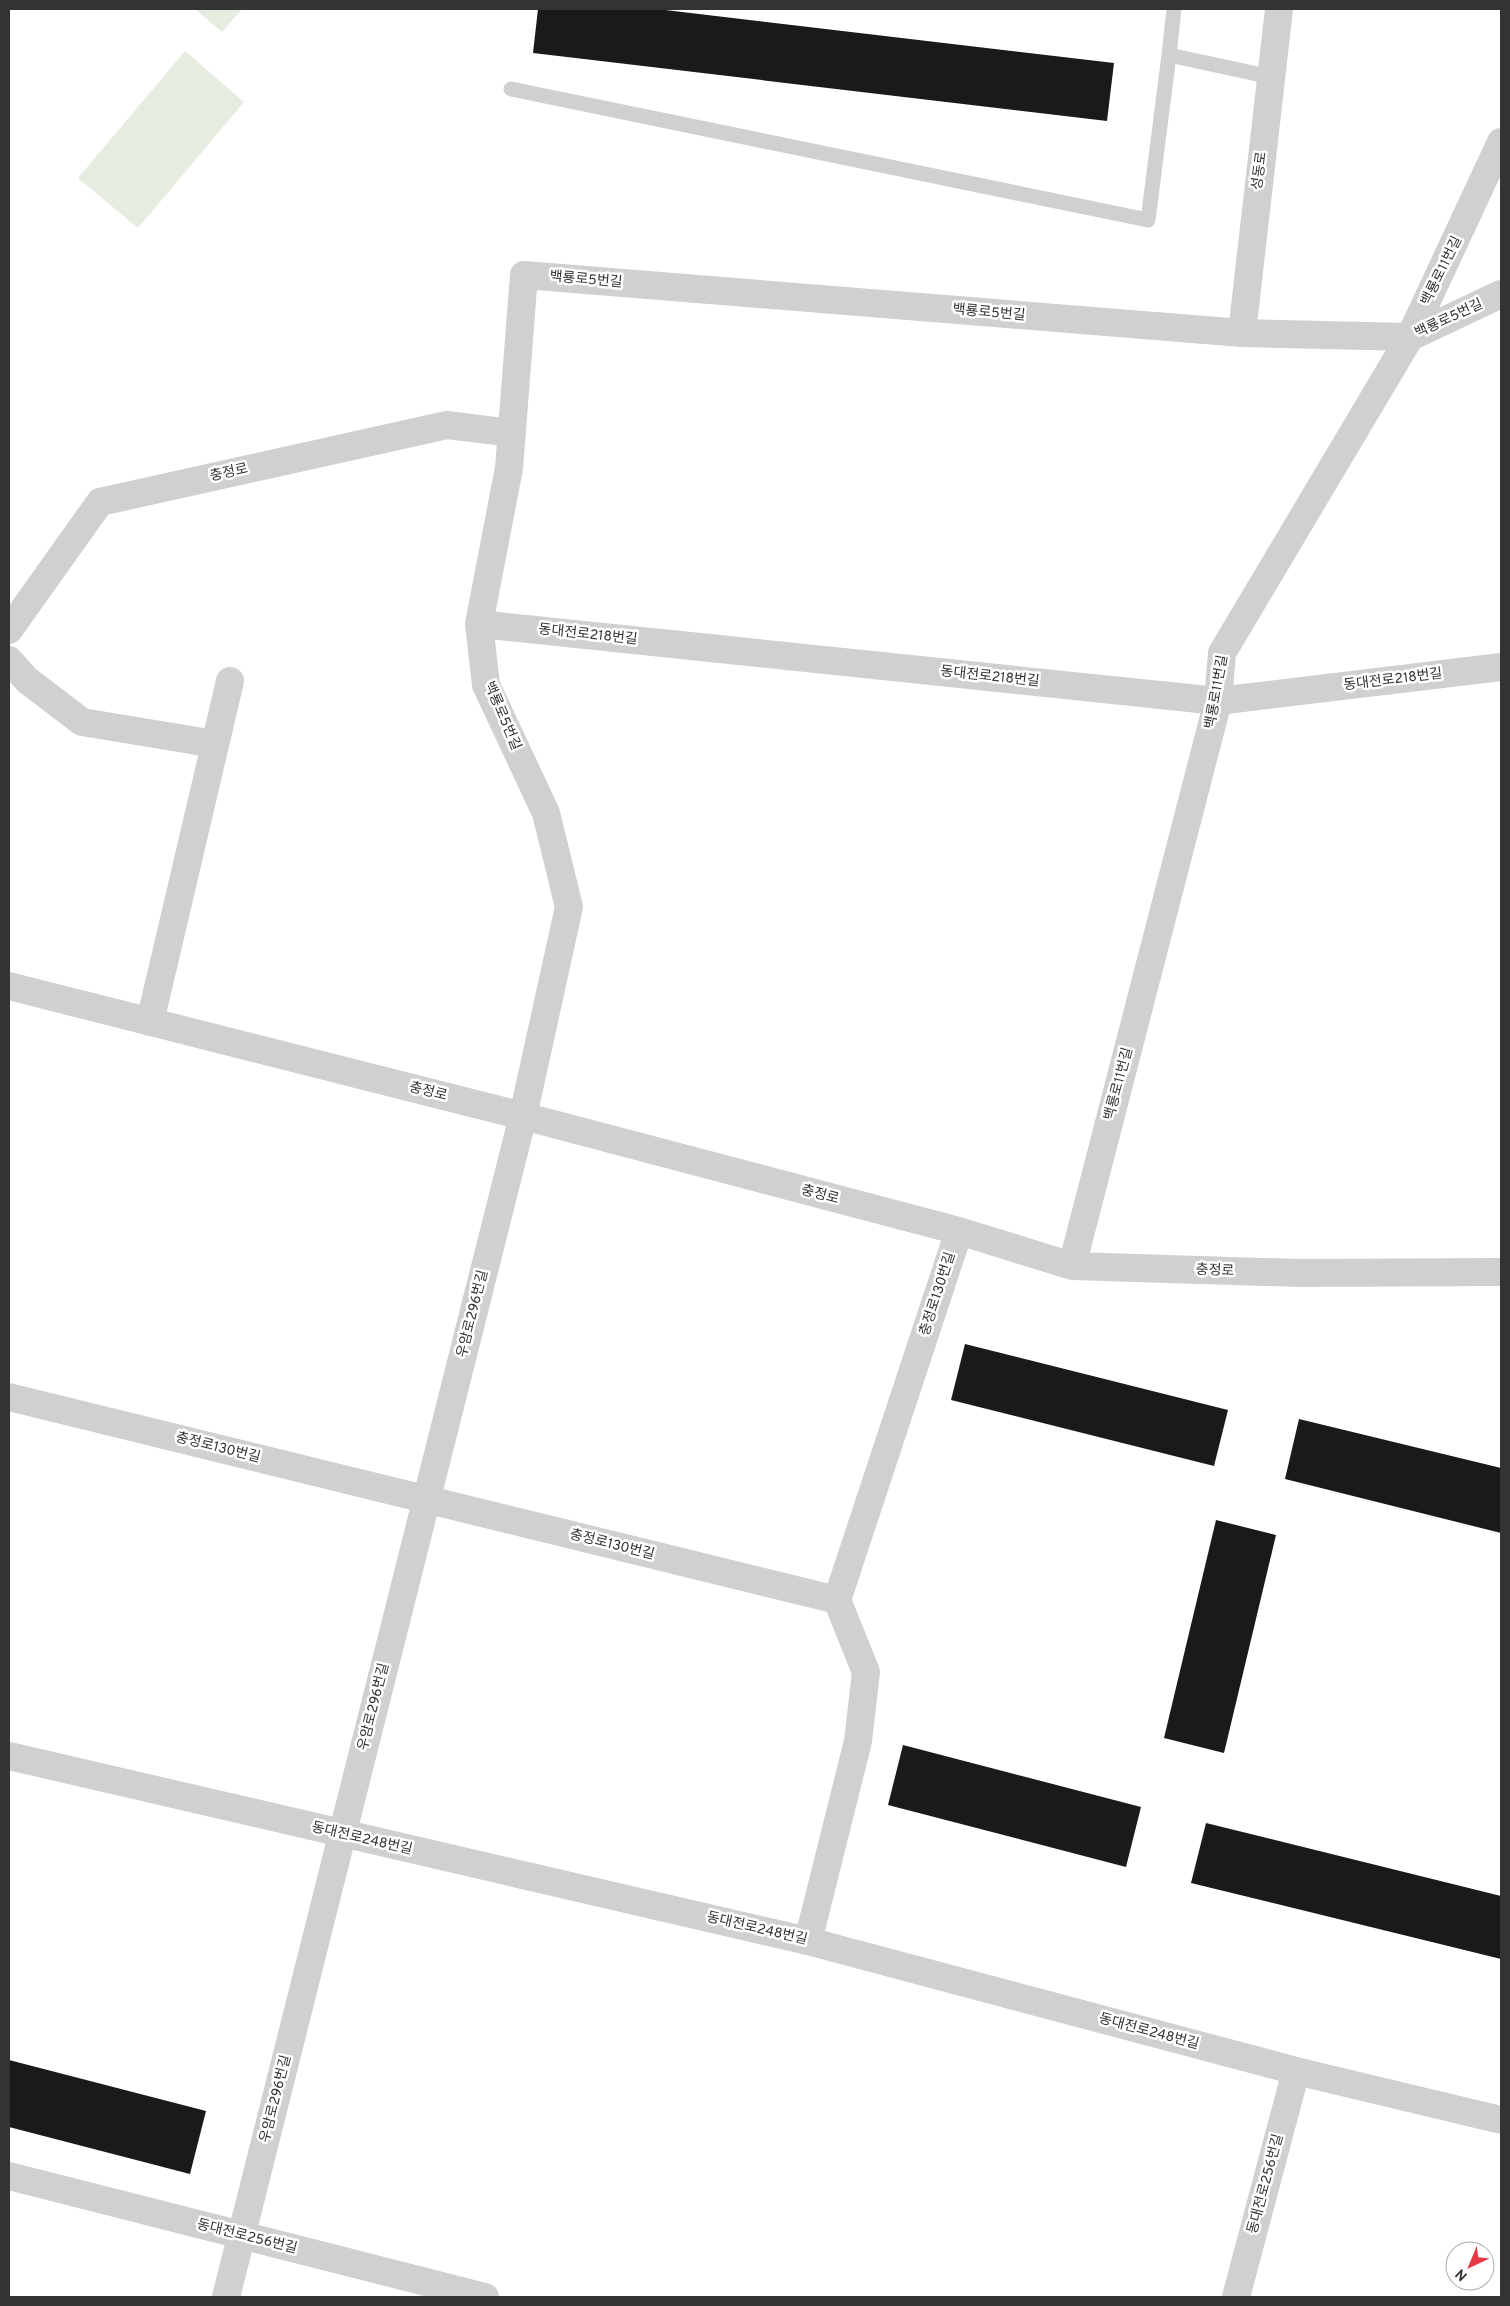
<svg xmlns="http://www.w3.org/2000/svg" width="1510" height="2306" font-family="Overpass,'Noto Sans KR',sans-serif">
	<rect width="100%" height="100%" fill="#fff"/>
	<path fill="#e6ecdf" d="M 195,9 L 242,9 L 222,32 Z
		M 185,51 L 244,102 L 138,228 L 78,178 Z"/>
	<path fill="#1a1a1a" d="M 538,9 L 657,9 L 1114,63 L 1107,121 L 533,53 Z
		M 965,1344 L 1228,1410 L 1214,1466 L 951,1400 Z
		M 1299,1419 L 1501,1468 L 1501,1533 L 1285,1479 Z
		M 1216,1520 L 1276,1535 L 1224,1753 L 1164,1738 Z
		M 903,1745 L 1141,1807 L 1126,1867 L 888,1805 Z
		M 1206,1823 L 1501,1896 L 1501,1959 L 1191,1883 Z
		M 9,2060 L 206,2111 L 190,2174 L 9,2127 Z"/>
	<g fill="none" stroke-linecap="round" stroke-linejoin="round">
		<path stroke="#d0d0d0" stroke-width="15" d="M 1174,9 L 1169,55 L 1271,77
			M 511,89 L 1148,220 L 1169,55"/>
		<path stroke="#d0d0d0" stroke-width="28" d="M 1242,333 L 1279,9
			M 479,624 L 1218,701 L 1501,667
			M 9,630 L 100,502 L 447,425 L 512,433
			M 9,660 L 27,680 L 82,722 L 215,744
			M 9,986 L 523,1116 L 959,1231 L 1072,1266 L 1299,1273 L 1501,1272
			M 150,1022 L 230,681
			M 1072,1266 L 1218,701 L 1222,653 L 1410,337 L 1501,142
			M 9,1397 L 837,1600
			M 837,1600 L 959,1231
			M 9,1756 L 808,1941 L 1296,2071 L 1501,2120
			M 808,1941 L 858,1741 L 866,1672 L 837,1600
			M 9,2176 L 485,2297
			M 226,2297 L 523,1116 L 569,907 L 546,813 L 486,685 L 479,624 L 509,468 L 524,275 L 1242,333 L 1410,337 L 1501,294
			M 1236,2297 L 1296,2071"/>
	</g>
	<g text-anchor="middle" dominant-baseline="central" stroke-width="5" stroke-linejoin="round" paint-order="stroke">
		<g font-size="14" fill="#333" stroke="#fff">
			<text transform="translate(1260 171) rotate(-83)">성동로</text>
			<text transform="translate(1442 271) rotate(-64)">백룡로11번길</text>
			<text transform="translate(586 280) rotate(5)">백룡로5번길</text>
			<text transform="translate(989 313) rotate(5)">백룡로5번길</text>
			<text transform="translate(1449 319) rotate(-25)">백룡로5번길</text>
			<text transform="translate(229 473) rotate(-12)">충정로</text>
			<text transform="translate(588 635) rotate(6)">동대전로218번길</text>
			<text transform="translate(990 677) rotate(6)">동대전로218번길</text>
			<text transform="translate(1393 680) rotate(-7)">동대전로218번길</text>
			<text transform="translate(1217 692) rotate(-80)">백룡로11번길</text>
			<text transform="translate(502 716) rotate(67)">백룡로5번길</text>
			<text transform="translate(1119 1084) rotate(-75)">백룡로11번길</text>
			<text transform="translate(428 1092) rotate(14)">충정로</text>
			<text transform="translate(820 1195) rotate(15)">충정로</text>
			<text transform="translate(1215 1271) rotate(2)">충정로</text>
			<text transform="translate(938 1294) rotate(-72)">충정로130번길</text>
			<text transform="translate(473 1314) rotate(-76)">우암로296번길</text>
			<text transform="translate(218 1448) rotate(14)">충정로130번길</text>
			<text transform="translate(612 1545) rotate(14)">충정로130번길</text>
			<text transform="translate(374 1707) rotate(-76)">우암로296번길</text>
			<text transform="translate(362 1839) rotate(13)">동대전로248번길</text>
			<text transform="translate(757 1929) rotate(13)">동대전로248번길</text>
			<text transform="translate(1149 2032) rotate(15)">동대전로248번길</text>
			<text transform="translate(276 2099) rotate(-76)">우암로296번길</text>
			<text transform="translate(1266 2184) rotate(-75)">동대전로256번길</text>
			<text transform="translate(247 2237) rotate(14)">동대전로256번길</text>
		</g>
	</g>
	<rect width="1510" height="2306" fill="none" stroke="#333333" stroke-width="20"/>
	<g transform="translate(1470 2266) rotate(224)"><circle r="24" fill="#ffffff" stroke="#adadad"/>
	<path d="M0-4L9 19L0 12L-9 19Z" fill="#e63946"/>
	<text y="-8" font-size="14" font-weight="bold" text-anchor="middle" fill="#333333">N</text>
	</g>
</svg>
